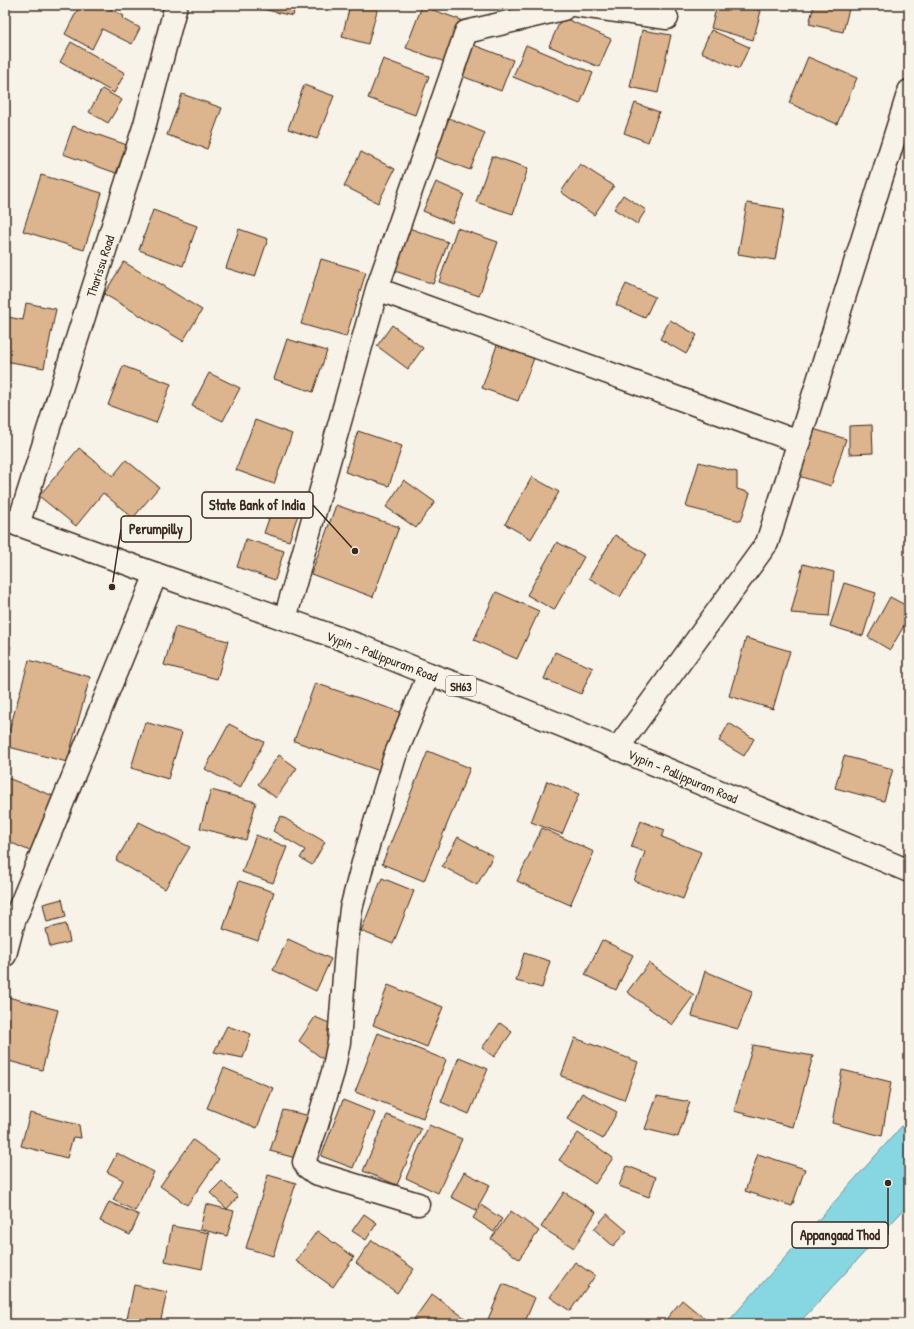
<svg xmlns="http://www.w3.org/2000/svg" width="914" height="1329" font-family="'Patrick Hand',sans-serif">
	<rect width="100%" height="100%" fill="#f7f3e8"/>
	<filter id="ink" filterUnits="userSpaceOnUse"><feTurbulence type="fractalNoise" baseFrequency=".025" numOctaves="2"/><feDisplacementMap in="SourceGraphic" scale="8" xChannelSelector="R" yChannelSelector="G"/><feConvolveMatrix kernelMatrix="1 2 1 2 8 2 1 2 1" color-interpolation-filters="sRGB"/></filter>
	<g filter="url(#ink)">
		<path fill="#87d7e3" stroke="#699294" d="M 909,1118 L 909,1204 L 798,1324 L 726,1324 Z"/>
		<path fill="#dcb48d" stroke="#3b2a1e" d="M 80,5 L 103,5 L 124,16 L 122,18 L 140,28 L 132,44 L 102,29 L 92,49 L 65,34 Z
			M 245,5 L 295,5 L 293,16 Z
			M 350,5 L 371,5 L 378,7 L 368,44 L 342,37 Z
			M 717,5 L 741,5 L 761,11 L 753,40 L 711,28 Z
			M 814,5 L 850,5 L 843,32 L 809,24 Z
			M 422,6 L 464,21 L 448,63 L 406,48 Z
			M 562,17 L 611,39 L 599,67 L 549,46 Z
			M 642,30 L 671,35 L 658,93 L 630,87 Z
			M 711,30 L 749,47 L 739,69 L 701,52 Z
			M 71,42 L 125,73 L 114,93 L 60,62 Z
			M 471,44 L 513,60 L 501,91 L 459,75 Z
			M 526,45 L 593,73 L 580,104 L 513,77 Z
			M 808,57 L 857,78 L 837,124 L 789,103 Z
			M 383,59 L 429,76 L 415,115 L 368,98 Z
			M 304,85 L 334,96 L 317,139 L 288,129 Z
			M 102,89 L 122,100 L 108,123 L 89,112 Z
			M 182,94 L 222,108 L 207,149 L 167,135 Z
			M 635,103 L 659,112 L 648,142 L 624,133 Z
			M 449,118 L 485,133 L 470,170 L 433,156 Z
			M 73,126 L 127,145 L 116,173 L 63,154 Z
			M 361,152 L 395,169 L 378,203 L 344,186 Z
			M 492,156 L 528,168 L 513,214 L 476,202 Z
			M 580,164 L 614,186 L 594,215 L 561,192 Z
			M 41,175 L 102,193 L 84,250 L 23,231 Z
			M 436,182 L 464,194 L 452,223 L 423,211 Z
			M 623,195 L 646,210 L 637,224 L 614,209 Z
			M 747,203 L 784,209 L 775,260 L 738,254 Z
			M 153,210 L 197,226 L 183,266 L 139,250 Z
			M 409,228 L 448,242 L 433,284 L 395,271 Z
			M 457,228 L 498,242 L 479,296 L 439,282 Z
			M 239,229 L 268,239 L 255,277 L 226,268 Z
			M 321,259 L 366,272 L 346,337 L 301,324 Z
			M 124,262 L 202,310 L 183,341 L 104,294 Z
			M 626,284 L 655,297 L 645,318 L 616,305 Z
			M 26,303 L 56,309 L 44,368 L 5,361 L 5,331 L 8,317 L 23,320 Z
			M 670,320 L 697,335 L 686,354 L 660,339 Z
			M 392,325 L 423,348 L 408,369 L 377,346 Z
			M 287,339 L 327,351 L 313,392 L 274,379 Z
			M 497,345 L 534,358 L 518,401 L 482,388 Z
			M 123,366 L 171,384 L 156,423 L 108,405 Z
			M 209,373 L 240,388 L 223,421 L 192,406 Z
			M 255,420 L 292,434 L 274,484 L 236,470 Z
			M 872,425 L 873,453 L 849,454 L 849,426 Z
			M 810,428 L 846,439 L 831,486 L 795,475 Z
			M 358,431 L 402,446 L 389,486 L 345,472 Z
			M 79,448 L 113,476 L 126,460 L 159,487 L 133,518 L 103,493 L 76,526 L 39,496 Z
			M 699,462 L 737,472 L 737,489 L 750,493 L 741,521 L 686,507 Z
			M 532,477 L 559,492 L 531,539 L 505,524 Z
			M 404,480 L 435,502 L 416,528 L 386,507 Z
			M 277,495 L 302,503 L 289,541 L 264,533 Z
			M 336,505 L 399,527 L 373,597 L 311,574 Z
			M 615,535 L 646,554 L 620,597 L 589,578 Z
			M 246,539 L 284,551 L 275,580 L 237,567 Z
			M 557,542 L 584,557 L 554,610 L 527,595 Z
			M 803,564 L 834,572 L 829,616 L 791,613 Z
			M 844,583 L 876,593 L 863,636 L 830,626 Z
			M 496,592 L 539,611 L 517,659 L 474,640 Z
			M 890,597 L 909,607 L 909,617 L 890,650 L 868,637 Z
			M 175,627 L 228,641 L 217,679 L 164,665 Z
			M 746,638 L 790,651 L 773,709 L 729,696 Z
			M 5,643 L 11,647 L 5,655 Z
			M 555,652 L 593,668 L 581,694 L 544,679 Z
			M 29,660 L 90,677 L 67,762 L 5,746 Z
			M 315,683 L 400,712 L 380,771 L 294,741 Z
			M 145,722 L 182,733 L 168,779 L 131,768 Z
			M 729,723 L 754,739 L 744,756 L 719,741 Z
			M 229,724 L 264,742 L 240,788 L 205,769 Z
			M 428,751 L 470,768 L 424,881 L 382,864 Z
			M 279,755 L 297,768 L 276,798 L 258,784 Z
			M 844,756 L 893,769 L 884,801 L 835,788 Z
			M 5,777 L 56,797 L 32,852 L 5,840 Z
			M 547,781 L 579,794 L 562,834 L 531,822 Z
			M 211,790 L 256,802 L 246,840 L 200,828 Z
			M 281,816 L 325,842 L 312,865 L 300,858 L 305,850 L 273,831 Z
			M 641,821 L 665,830 L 662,837 L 701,852 L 683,899 L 634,881 L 645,852 L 631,847 Z
			M 139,822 L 190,847 L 165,889 L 116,860 Z
			M 542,828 L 594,852 L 570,905 L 517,881 Z
			M 256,835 L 287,847 L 273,883 L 242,872 Z
			M 458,837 L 493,856 L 477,885 L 442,866 Z
			M 382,878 L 414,891 L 393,944 L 361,931 Z
			M 239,881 L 274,892 L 258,941 L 223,929 Z
			M 62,899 L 66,917 L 47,922 L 43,904 Z
			M 66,924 L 70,942 L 50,947 L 46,929 Z
			M 288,939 L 331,959 L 316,991 L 273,970 Z
			M 602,940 L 633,955 L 616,990 L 585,975 Z
			M 524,953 L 550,961 L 542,988 L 516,981 Z
			M 649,963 L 694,995 L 672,1025 L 627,992 Z
			M 705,971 L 753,991 L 738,1029 L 692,1016 Z
			M 388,985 L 443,1007 L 427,1047 L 373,1025 Z
			M 8,997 L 58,1010 L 42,1070 L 5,1060 L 5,1008 Z
			M 315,1017 L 336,1026 L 327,1062 L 299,1041 Z
			M 500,1023 L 512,1032 L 494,1057 L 482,1048 Z
			M 227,1026 L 251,1034 L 243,1058 L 214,1052 Z
			M 378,1033 L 446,1060 L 423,1118 L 355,1092 Z
			M 575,1038 L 638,1062 L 624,1100 L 561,1076 Z
			M 753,1045 L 813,1056 L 793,1127 L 734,1111 Z
			M 459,1057 L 488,1069 L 469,1114 L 441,1102 Z
			M 224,1068 L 273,1088 L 257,1128 L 207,1108 Z
			M 842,1070 L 891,1082 L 882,1136 L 832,1123 Z
			M 582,1093 L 617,1112 L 603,1139 L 567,1119 Z
			M 657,1096 L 690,1102 L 678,1137 L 645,1129 Z
			M 343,1100 L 375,1113 L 353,1168 L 321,1156 Z
			M 283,1110 L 311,1116 L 299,1159 L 270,1151 Z
			M 30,1113 L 79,1125 L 81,1138 L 73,1137 L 67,1158 L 21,1146 Z
			M 387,1115 L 421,1129 L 397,1185 L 363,1171 Z
			M 429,1125 L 462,1139 L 438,1193 L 406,1178 Z
			M 578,1133 L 613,1158 L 595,1184 L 559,1160 Z
			M 193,1140 L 219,1159 L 187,1205 L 160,1186 Z
			M 117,1153 L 154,1172 L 135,1211 L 113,1200 L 123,1180 L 107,1172 Z
			M 758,1154 L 805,1169 L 792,1206 L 745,1191 Z
			M 627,1166 L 656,1177 L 649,1197 L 619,1186 Z
			M 464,1172 L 490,1185 L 476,1210 L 451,1197 Z
			M 268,1175 L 296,1183 L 273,1256 L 246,1248 Z
			M 222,1181 L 238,1197 L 227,1209 L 210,1193 Z
			M 564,1192 L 596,1212 L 574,1248 L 541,1227 Z
			M 109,1202 L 139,1215 L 130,1235 L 100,1221 Z
			M 206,1204 L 234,1211 L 227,1236 L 200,1229 Z
			M 481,1205 L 502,1219 L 494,1232 L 473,1218 Z
			M 511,1211 L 539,1231 L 519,1259 L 491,1239 Z
			M 364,1214 L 377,1223 L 366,1240 L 352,1231 Z
			M 607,1214 L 627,1231 L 613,1246 L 594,1229 Z
			M 172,1226 L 209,1233 L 202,1269 L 165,1261 Z
			M 317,1231 L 354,1257 L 333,1287 L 296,1261 Z
			M 372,1240 L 414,1269 L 397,1293 L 356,1263 Z
			M 575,1262 L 595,1276 L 570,1311 L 550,1297 Z
			M 503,1284 L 535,1298 L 524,1324 L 486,1324 Z
			M 134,1285 L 167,1292 L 160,1324 L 140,1321 L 139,1324 L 126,1324 Z
			M 432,1294 L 469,1321 L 466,1324 L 421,1324 L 414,1319 Z
			M 682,1300 L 711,1324 L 662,1324 Z
			M 290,1320 L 302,1324 L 288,1324 Z"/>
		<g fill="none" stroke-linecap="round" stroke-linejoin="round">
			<defs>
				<path id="street" d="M 574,5 L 667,18
					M 377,289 L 799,442
					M 18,525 L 145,124 L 176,5
					M 285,619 L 377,289 L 466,32 L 563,9 L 564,5
					M 617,749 L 767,543 L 909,91
					M 418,1204 L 315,1173 L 307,1167 L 304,1162 L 316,1128 L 333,1072 L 339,1042 L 346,950 L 351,909 L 364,859 L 395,756 L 429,674"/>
				<path id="secondary" d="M 5,955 L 14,921 L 156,574"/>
				<path id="primary" d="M 5,520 L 156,574 L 285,619 L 358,645 L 429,674 L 479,692 L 578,732 L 909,871"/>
			</defs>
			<use href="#street" stroke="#3b2a1e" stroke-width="25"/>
			<use href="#secondary" stroke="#3b2a1e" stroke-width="25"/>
			<use href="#primary" stroke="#3b2a1e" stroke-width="25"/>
			<use href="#street" stroke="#f7f3e8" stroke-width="22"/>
			<use href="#secondary" stroke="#f7f3e8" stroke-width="22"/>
			<use href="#primary" stroke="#f7f3e8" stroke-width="22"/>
		</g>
	</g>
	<g text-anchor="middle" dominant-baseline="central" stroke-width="3" stroke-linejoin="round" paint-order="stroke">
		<rect fill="#f7f3e8" stroke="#73665b" stroke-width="1" x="446" y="676" width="30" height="20" rx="3"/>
		<g font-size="12" font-weight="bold" fill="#3b2a1e">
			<text x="461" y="686">SH63</text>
		</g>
		<g font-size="13" fill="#3b2a1e" stroke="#f7f3e8">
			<text transform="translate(100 266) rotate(-72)">Tharissu Road</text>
			<text transform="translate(382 656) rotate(21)">Vypin - Pallippuram Road</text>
			<text transform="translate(683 776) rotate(23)">Vypin - Pallippuram Road</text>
		</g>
	</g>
	<path fill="none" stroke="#3b2a1e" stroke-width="1.5" d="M355 551L313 505M112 587L121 529M888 1183L888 1235"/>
	<g fill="#3b2a1e" stroke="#f7f3e8" stroke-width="1.5">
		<circle cx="355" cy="551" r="4"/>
		<circle cx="112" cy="587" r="4"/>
		<circle cx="888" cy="1183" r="4"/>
	</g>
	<g fill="#f7f3e8" stroke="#3b2a1e" stroke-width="1.5">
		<rect x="202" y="492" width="111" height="26" rx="4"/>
		<rect x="121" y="516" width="70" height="26" rx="4"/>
		<rect x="792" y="1222" width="96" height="26" rx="4"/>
	</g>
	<g font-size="14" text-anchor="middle" font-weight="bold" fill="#3b2a1e">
		<text x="257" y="510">State Bank of India</text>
		<text x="156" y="534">Perumpilly</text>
		<text x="840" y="1240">Appangaad Thod</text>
	</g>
	<rect width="914" height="1329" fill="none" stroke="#f7f3e8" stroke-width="20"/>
	<rect x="10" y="10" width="894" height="1309" fill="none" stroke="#3b2a1e" stroke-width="1.5" filter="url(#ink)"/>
</svg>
